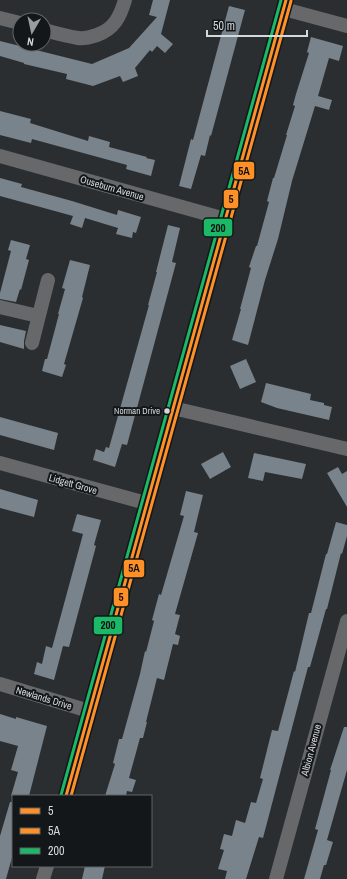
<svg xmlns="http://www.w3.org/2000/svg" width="347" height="879" font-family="'Archivo Narrow',sans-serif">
	<rect width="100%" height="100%" fill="#2b2e31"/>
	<path fill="#79838b" d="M 153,0 L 170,0 L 161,34 L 173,44 L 165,53 L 157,46 L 152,52 L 150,50 L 135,68 L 138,76 L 123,82 L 120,76 L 93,86 L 66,79 L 67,74 L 24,64 L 24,63 L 0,56 L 0,41 L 92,64 L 129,48 L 157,17 L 149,15 Z
		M 229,6 L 245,10 L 211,136 L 210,135 L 205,156 L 201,155 L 191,189 L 179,186 L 191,139 L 193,140 Z
		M 311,37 L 343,46 L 339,61 L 329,58 L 318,96 L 332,100 L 329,110 L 315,106 L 292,181 L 278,239 L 265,280 L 248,345 L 232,340 L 241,309 L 240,309 L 251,268 L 249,267 L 256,246 L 257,246 L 269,202 L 267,201 L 273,178 L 274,178 L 287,135 L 286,135 L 295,106 L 293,105 L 296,94 L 309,53 L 307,52 Z
		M 0,111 L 31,119 L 30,123 L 88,141 L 89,136 L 110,142 L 109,147 L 147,157 L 146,158 L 155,160 L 151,176 L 126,169 L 127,165 L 32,139 L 31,143 L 0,135 Z
		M 0,178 L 22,184 L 21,187 L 72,201 L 117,215 L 118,210 L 141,217 L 136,233 L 133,232 L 132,238 L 116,234 L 118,228 L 85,218 L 82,228 L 70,224 L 73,216 L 0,196 Z
		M 168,225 L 180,228 L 172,262 L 176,263 L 127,445 L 122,444 L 115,467 L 93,460 L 96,449 L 104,452 L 106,447 L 109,448 L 149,305 L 148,305 L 157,272 L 156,272 Z
		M 11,240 L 30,245 L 26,259 L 29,260 L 21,290 L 20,289 L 16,302 L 0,299 L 0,293 L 11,251 L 8,250 Z
		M 70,260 L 90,265 L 82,297 L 83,298 L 64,364 L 66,365 L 62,377 L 42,371 L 45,359 L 47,359 L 59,314 L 58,314 L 65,289 L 62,288 Z
		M 0,325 L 26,331 L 24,341 L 24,349 L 0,342 Z
		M 246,359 L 256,382 L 240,389 L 230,366 Z
		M 266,383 L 311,394 L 310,400 L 324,403 L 324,405 L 332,407 L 329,420 L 277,408 L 261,402 Z
		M 0,417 L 58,433 L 54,450 L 0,435 Z
		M 223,452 L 231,467 L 210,479 L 201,464 Z
		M 254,453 L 306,464 L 302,479 L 265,472 L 263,481 L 248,478 Z
		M 338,467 L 342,474 L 347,471 L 347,507 L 327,473 Z
		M 0,489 L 38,500 L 34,517 L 0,508 Z
		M 186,491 L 203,495 L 194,532 L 198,533 L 175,614 L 180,615 L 175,634 L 180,636 L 178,645 L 173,644 L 164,680 L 157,678 L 146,722 L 147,722 L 143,738 L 140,738 L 129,778 L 136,780 L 132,792 L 127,791 L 126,796 L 105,796 L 115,764 L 113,763 L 119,739 L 122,739 L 140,674 L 145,651 L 146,652 L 154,621 L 152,620 L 159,594 L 161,595 L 184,516 L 180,515 Z
		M 77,514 L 101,520 L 94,545 L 96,546 L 69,647 L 63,646 L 54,680 L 34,674 L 37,662 L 42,664 L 46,646 L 52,648 L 83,534 L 72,531 Z
		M 336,522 L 347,525 L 347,536 L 342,554 L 341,553 L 327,609 L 326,609 L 310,667 L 308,667 L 263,838 L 259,837 L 246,879 L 225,879 L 227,871 L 218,869 L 224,850 L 220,849 L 224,834 L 232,836 L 236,820 L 245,823 L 251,802 L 256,803 L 263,779 L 260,778 L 272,730 L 278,731 L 294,671 L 295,672 L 309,613 L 311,613 L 326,554 L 327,554 Z
		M 0,714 L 16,719 L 16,717 L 47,726 L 29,796 L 11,796 L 18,772 L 11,770 L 18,746 L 0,741 Z
		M 344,727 L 347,727 L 347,770 L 327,840 L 333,842 L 326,865 L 324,865 L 320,879 L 304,879 L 318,830 L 315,829 L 331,770 L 330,770 Z
		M 10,802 L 13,802 L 13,854 L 6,879 L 0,879 L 0,836 Z
		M 85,866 L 105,866 L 102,879 L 82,879 Z"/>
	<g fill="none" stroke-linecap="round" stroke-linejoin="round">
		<path stroke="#66686a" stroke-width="14" d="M 284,9 L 347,26
			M 0,18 L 20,23
			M 44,30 C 55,33 66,36 78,38 C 84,39 91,37 97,35 C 114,29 120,17 125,0
			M 0,156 L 225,219
			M 0,307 L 38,316
			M 32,343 L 48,280
			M 173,408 L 347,449
			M 0,463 L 146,503
			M 0,684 L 89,711
			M 66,796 L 286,0
			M 43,879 L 47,866
			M 276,879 L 347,621"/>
		<defs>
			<path id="bus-1" d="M 66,796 L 286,0"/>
			<path id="bus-2" d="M 71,796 L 291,1"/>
			<path id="bus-3" d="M 61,795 L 281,0"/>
		</defs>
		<use href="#bus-1" stroke="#131719" stroke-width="6"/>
		<use href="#bus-2" stroke="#131719" stroke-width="6"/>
		<use href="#bus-3" stroke="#131719" stroke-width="6"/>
		<use href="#bus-1" stroke="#ff9027" stroke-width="3"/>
		<use href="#bus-2" stroke="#ff9027" stroke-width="3"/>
		<use href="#bus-3" stroke="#1ab867" stroke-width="3"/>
	</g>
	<circle fill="#d4d9dc" stroke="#131719" stroke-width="1.5" cx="167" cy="411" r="3.5"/>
	<g text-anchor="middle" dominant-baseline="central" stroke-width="4" stroke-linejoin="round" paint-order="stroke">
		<g font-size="9" fill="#d4d9dc" stroke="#131719" text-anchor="end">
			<text x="160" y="411">Norman Drive</text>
		</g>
		<g font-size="10" fill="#d4d9dc" stroke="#131719">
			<text transform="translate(112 188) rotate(16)">Ouseburn Avenue</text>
			<text transform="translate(73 484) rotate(16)">Lidgett Grove</text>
			<text transform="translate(44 698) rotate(17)">Newlands Drive</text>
			<text transform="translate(311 750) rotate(-75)">Albion Avenue</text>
		</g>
	</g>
	<g stroke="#131719" stroke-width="1.5">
		<rect x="233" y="161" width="22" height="19" rx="4" fill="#ff9027"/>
		<rect x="223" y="189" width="16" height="20" rx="4" fill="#ff9027"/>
		<rect x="203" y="218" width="30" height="19" rx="4" fill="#1ab867"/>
		<rect x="123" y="559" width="22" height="19" rx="4" fill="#ff9027"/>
		<rect x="113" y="587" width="16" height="20" rx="4" fill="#ff9027"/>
		<rect x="93" y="616" width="30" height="19" rx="4" fill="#1ab867"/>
	</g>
	<g font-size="11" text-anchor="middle" font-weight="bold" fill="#111">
		<text x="244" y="175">5A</text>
		<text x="231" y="203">5</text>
		<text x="218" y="232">200</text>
		<text x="134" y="572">5A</text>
		<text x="121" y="601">5</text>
		<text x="108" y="629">200</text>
	</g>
	<rect x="12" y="795" width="140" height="72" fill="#131719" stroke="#606567"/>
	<rect x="20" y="808" width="20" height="6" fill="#ff9027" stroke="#606567"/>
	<text x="48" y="815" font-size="12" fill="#d4d9dc">5</text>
	<rect x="20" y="828" width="20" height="6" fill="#ff9027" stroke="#606567"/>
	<text x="48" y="835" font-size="12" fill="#d4d9dc">5A</text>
	<rect x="20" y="848" width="20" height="6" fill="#1ab867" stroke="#606567"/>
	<text x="48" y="855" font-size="12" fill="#d4d9dc">200</text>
	<g transform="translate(32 32) rotate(189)"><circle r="19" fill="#131719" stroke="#606567"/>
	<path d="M0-3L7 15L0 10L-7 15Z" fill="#999da0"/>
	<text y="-6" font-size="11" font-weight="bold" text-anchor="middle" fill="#d4d9dc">N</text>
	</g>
	<path d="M207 30v6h100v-6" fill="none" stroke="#d4d9dc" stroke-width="2"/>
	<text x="213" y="30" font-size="12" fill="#d4d9dc" stroke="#131719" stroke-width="3" paint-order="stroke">50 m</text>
</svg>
